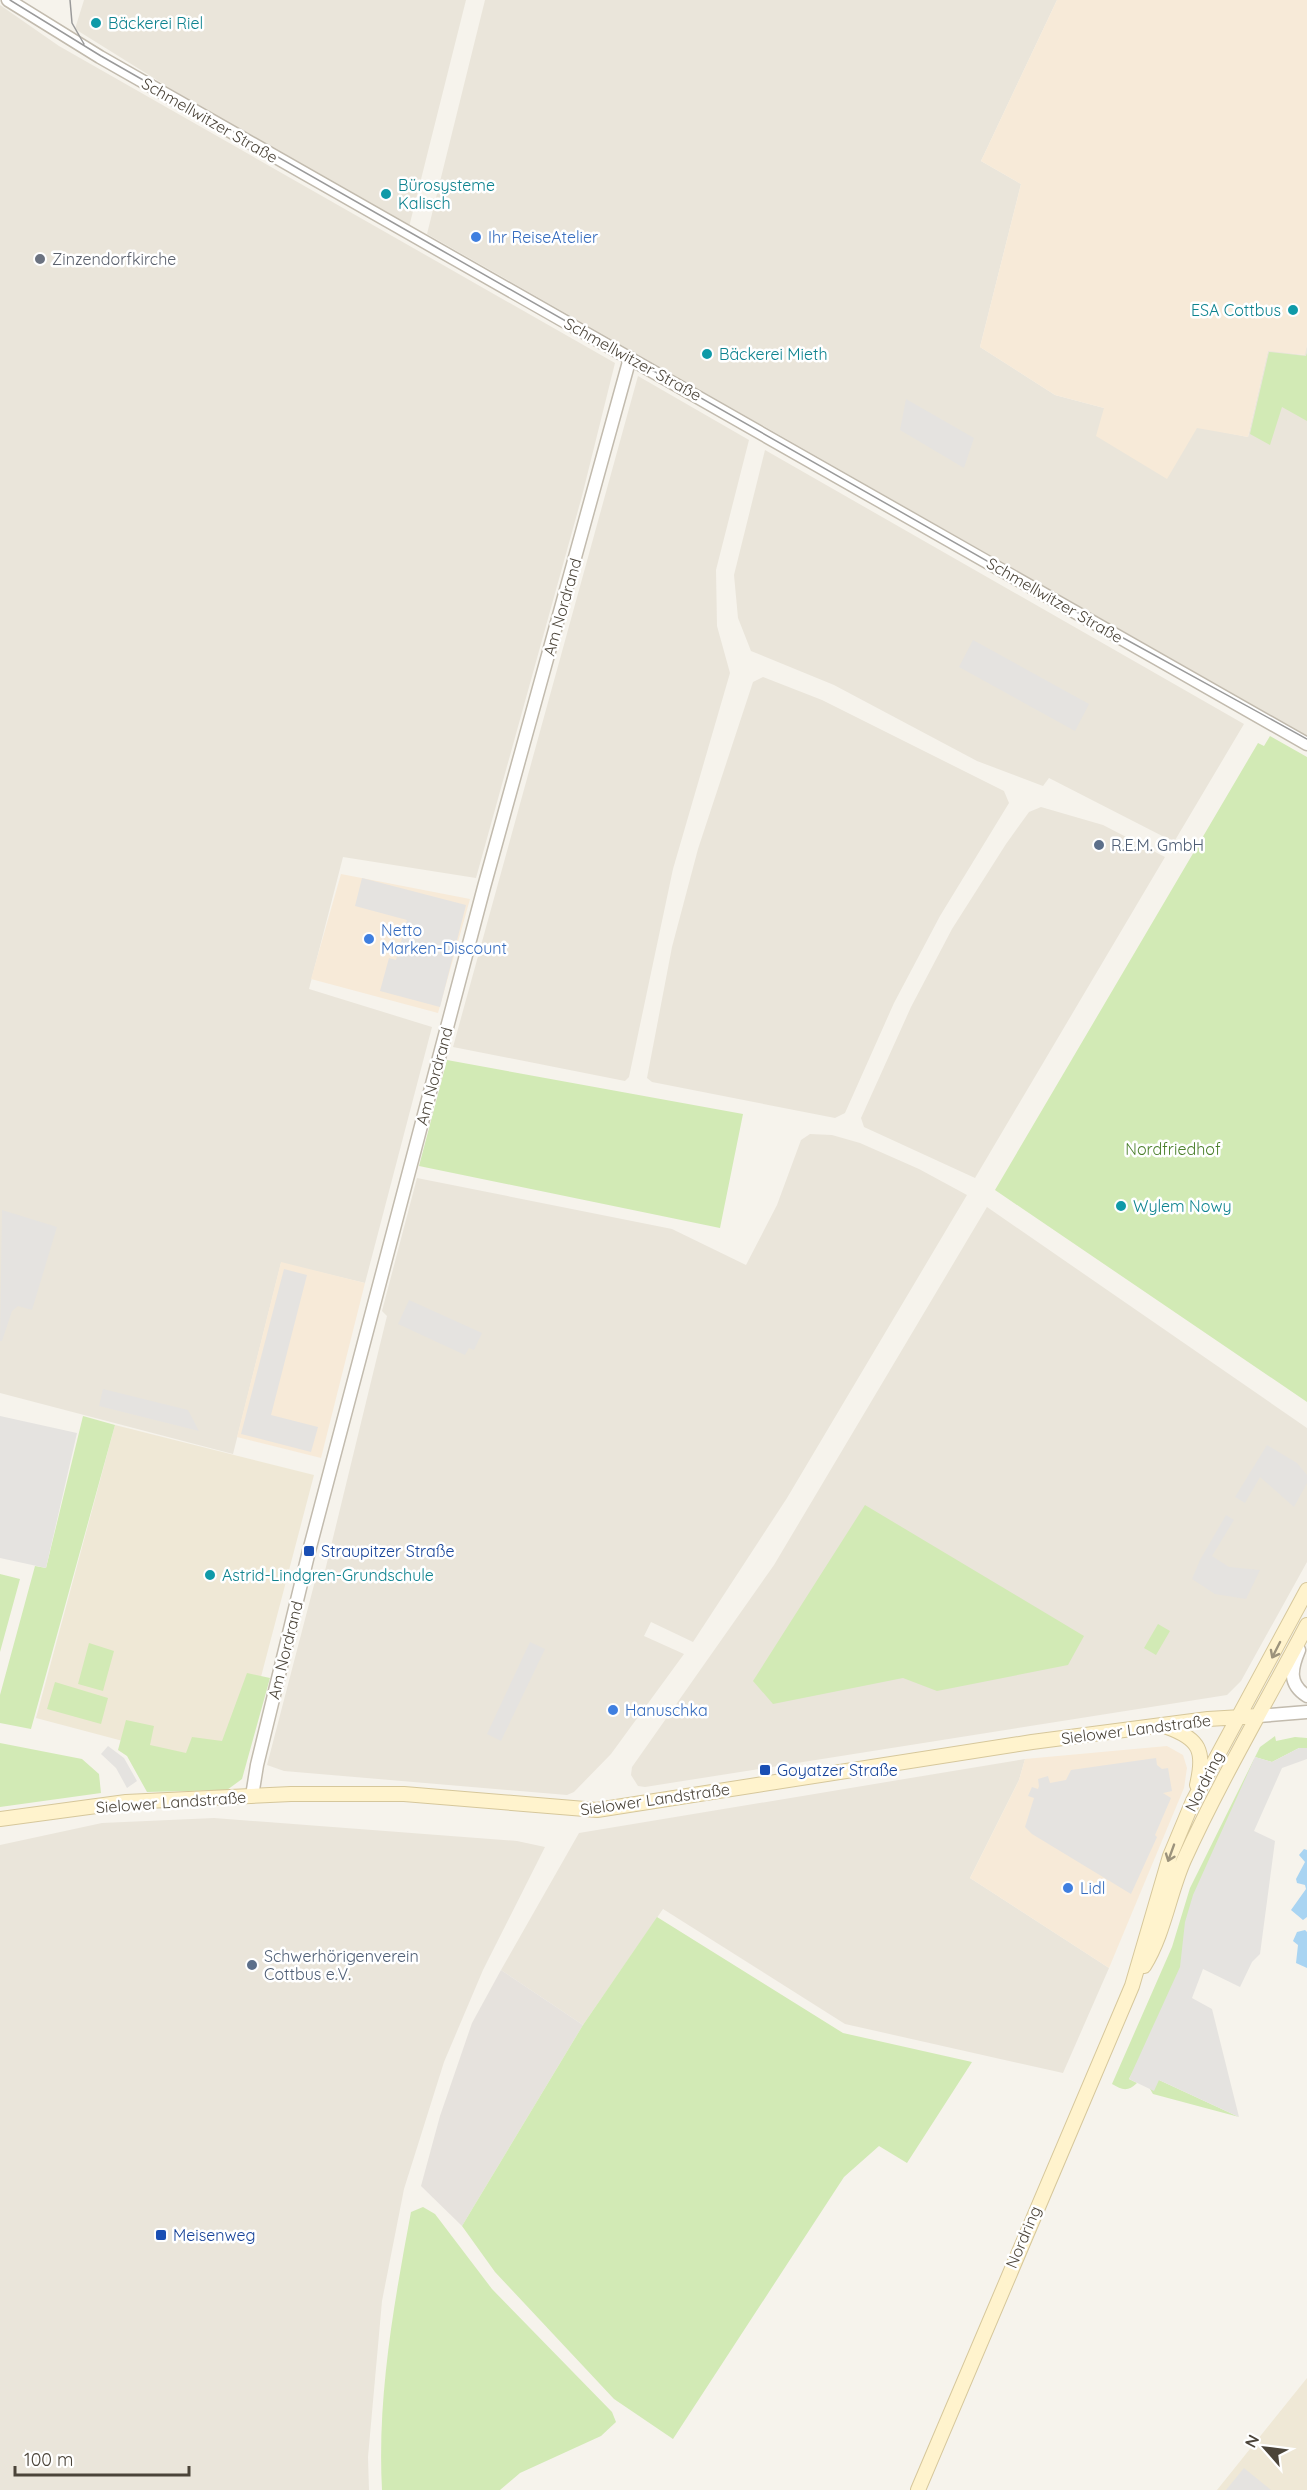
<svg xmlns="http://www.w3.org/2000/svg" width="1307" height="2490" font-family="Quicksand,sans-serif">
	<rect width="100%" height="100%" fill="#f6f3ec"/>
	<path fill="#eae5da" d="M 84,0 L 466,0 L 408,231 L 295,166 L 75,29 Z
		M 485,0 L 1057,0 L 981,161 L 1021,184 L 980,347 L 1055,395 L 1104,408 L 1248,437 L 1268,350 L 1304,355 L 1307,345 L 1307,736 L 427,234 Z
		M 0,5 L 59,46 L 615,363 L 582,496 L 476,878 L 343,857 L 309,989 L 432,1027 L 365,1283 L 281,1263 L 233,1454 L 0,1393 Z
		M 638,376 L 749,440 L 716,570 L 717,626 L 730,673 L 673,869 L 629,1077 L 625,1081 L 453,1047 Z
		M 765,450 L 1244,724 L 1174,842 L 1049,778 L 1043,786 L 977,761 L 834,685 L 751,651 L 738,618 L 734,575 Z
		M 763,677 L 822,700 L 1004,791 L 1009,803 L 940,916 L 894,1003 L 845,1113 L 835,1118 L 652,1082 L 647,1078 L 672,947 L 698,849 L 753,682 Z
		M 1041,807 L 1103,825 L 1165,857 L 975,1178 L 864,1127 L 861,1118 L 911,1007 L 952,929 L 1006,844 L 1029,812 Z
		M 810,1134 L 832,1135 L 860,1143 L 919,1169 L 967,1195 L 787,1498 L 693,1642 L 651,1622 L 644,1636 L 684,1654 L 611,1754 L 574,1792 L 567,1795 L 284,1771 L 267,1765 L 315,1581 L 323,1579 L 386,1320 L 387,1316 L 382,1311 L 417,1178 L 672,1229 L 746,1265 L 777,1205 L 801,1140 Z
		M 987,1207 L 1307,1428 L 1307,1562 L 1241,1681 L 1227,1695 L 645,1787 L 638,1786 L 631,1775 L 632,1767 L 774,1565 Z
		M 1025,1759 L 1019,1780 L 970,1878 L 1109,1968 L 1063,2073 L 845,2024 L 663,1909 L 583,2025 L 501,1970 L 579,1833 Z
		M 214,1818 L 517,1841 L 545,1847 L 483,1970 L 444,2062 L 404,2189 L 382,2301 L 368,2457 L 369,2490 L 0,2490 L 0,1845 L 102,1823 Z"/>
	<path fill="#f7ead8" d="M 1057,0 L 1307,0 L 1307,345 L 1305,355 L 1268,351 L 1248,437 L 1197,428 L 1167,479 L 1096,436 L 1104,408 L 1055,395 L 980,347 L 1021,184 L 981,161 Z
		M 341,874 L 470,899 L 438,1013 L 311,979 Z
		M 281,1262 L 365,1283 L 321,1458 L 237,1437 Z
		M 1167,1746 L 1183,1755 L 1187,1768 L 1184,1788 L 1109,1968 L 970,1878 L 1019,1780 L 1025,1759 Z"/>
	<path fill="#e6e2dd" d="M 501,1970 L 583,2025 L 462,2226 L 421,2186 L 440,2116 L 472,2023 Z"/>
	<path fill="#efe8d6" d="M 115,1425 L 314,1475 L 241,1753 L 221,1767 L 36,1718 Z
		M 1307,2378 L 1307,2490 L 1217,2490 Z"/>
	<path fill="#d2eab5" d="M 1269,352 L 1306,356 L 1307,353 L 1307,421 L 1282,407 L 1270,445 L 1250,434 Z
		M 1270,736 L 1307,757 L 1307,1402 L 995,1190 L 1258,743 L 1264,746 Z
		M 447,1060 L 743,1114 L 720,1228 L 419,1166 Z
		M 83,1416 L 115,1425 L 31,1729 L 0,1723 L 0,1695 L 35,1566 L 46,1568 Z
		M 865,1505 L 1084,1636 L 1068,1665 L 937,1691 L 903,1678 L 773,1704 L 753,1681 Z
		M 0,1574 L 20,1579 L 0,1652 Z
		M 1158,1624 L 1170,1631 L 1156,1655 L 1144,1648 Z
		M 89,1643 L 114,1651 L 103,1691 L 78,1684 Z
		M 247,1673 L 270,1678 L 242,1779 L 227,1790 L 147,1792 L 127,1756 L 118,1750 L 126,1720 L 154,1726 L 150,1745 L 186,1753 L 192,1737 L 222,1741 Z
		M 55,1682 L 108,1698 L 101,1724 L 47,1709 Z
		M 1275,1736 L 1276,1741 L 1295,1737 L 1307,1738 L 1307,1748 L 1299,1748 L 1272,1762 L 1255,1757 L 1188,1966 L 1129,2079 L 1137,2083 C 1128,2092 1122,2090 1112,2084 L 1172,1947 L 1190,1888 L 1260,1747 Z
		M 0,1743 L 82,1759 L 99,1774 L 101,1793 L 0,1807 Z
		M 657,1917 L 843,2033 L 972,2062 L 907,2163 L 879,2146 L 844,2177 L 673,2439 L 614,2399 L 495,2272 L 462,2226 L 583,2025 Z
		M 1158,2072 L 1159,2080 L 1239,2117 L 1153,2094 L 1150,2089 Z
		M 423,2207 L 435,2214 L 492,2289 L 612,2412 L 616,2422 L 601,2436 L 520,2473 L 500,2490 L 382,2490 C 377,2397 394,2303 411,2212 Z"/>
	<path fill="#e5e3e0" d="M 906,399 L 974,438 L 964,468 L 900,430 Z
		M 973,640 L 1089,704 L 1075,731 L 959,667 Z
		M 362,878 L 466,905 L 440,1007 L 380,991 L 389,958 L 396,960 L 407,920 L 355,906 Z
		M 2,1210 L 57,1227 L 32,1310 L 18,1306 L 12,1311 L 2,1341 L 0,1341 Z
		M 284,1269 L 307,1275 L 271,1415 L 318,1427 L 311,1452 L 241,1434 Z
		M 409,1300 L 482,1333 L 474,1350 L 469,1348 L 465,1355 L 398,1324 Z
		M 103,1389 L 188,1410 L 199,1431 L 99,1406 Z
		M 0,1416 L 77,1433 L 46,1568 L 0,1558 Z
		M 1267,1445 L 1297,1463 L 1307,1475 L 1307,1483 L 1294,1507 L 1260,1477 L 1245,1503 L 1235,1497 Z
		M 1226,1515 L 1234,1520 L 1212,1556 L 1229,1567 L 1260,1570 L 1246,1599 L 1215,1594 L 1192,1579 L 1200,1560 Z
		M 530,1642 L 545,1649 L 501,1741 L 487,1734 Z
		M 108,1746 L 124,1758 L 137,1781 L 127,1788 L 116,1768 L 101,1754 Z
		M 1299,1748 L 1307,1748 L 1307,1759 L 1282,1768 L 1254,1831 L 1275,1841 L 1260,1954 L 1252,1962 L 1240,1987 L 1203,1969 L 1192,1998 L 1212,2009 L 1239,2117 L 1159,2080 L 1154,2091 L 1129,2079 L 1180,1967 L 1185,1922 L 1193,1895 L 1255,1757 L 1272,1762 Z
		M 1156,1758 L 1157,1765 L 1162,1769 L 1168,1768 L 1172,1791 L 1163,1793 L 1171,1798 L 1155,1835 L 1157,1837 L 1131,1894 L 1032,1834 L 1025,1827 L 1034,1798 L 1028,1796 L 1032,1787 L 1038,1789 L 1039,1786 L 1038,1779 L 1048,1776 L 1050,1783 L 1066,1780 L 1071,1770 Z
		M 1244,2468 L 1271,2490 L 1226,2490 Z"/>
	<path fill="#a9d4f2" d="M 1304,1849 L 1307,1850 L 1307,1917 L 1303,1920 L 1291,1910 L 1306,1889 L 1305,1885 L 1297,1883 L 1296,1879 L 1305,1862 L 1299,1855 Z
		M 1305,1930 L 1307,1932 L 1307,1968 L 1296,1963 L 1298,1945 L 1293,1941 L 1297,1932 Z"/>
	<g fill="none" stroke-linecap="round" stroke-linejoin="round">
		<defs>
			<path id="tertiary" d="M 8,0 L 100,57 L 1307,744
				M 1299,1650 C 1291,1669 1288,1684 1307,1696
				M 1258,1716 L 1307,1712
				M 252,1796 L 257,1765 L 309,1551 L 484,887 L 630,358"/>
			<path id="secondary" d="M 1167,1727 C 1200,1739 1205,1751 1197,1785
				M 0,1819 L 126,1802 L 291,1794 L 404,1794 L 597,1810 L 1032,1742 L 1208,1719 L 1258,1716
				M 1144,1966 C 1164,1934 1169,1894 1184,1860 C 1221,1779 1266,1703 1307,1625
				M 918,2490 L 1132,1986 L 1170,1856 L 1193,1801 L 1307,1590"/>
		</defs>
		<use href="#tertiary" stroke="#c2bbae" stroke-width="15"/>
		<use href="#secondary" stroke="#d6c79b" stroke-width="16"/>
		<use href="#tertiary" stroke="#fff" stroke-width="12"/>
		<use href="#secondary" stroke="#fff3cd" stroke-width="14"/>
		<path stroke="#9a9a9a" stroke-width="1.5" d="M 10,0 L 101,56 L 434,246 L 1096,623 L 1307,739
			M 70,0 L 72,23 L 84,44"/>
	</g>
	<defs><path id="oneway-shaft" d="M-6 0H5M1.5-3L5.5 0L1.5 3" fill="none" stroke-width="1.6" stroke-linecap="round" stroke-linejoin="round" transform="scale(1.5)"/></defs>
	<g stroke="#9c937c">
		<use href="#oneway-shaft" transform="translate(1276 1650) rotate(117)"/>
		<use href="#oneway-shaft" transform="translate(1171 1853) rotate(110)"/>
	</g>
	<g fill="#0f9aa8" stroke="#fff" stroke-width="2">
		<circle cx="96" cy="23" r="6"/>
		<circle cx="386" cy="194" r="6"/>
		<circle cx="1293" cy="310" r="6"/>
		<circle cx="707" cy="354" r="6"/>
		<circle cx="1121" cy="1206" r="6"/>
		<circle cx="210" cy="1575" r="6"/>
	</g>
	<g fill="#3f7fe0" stroke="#fff" stroke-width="2">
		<circle cx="476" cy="237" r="6"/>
		<circle cx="369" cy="939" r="6"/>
		<circle cx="613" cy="1710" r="6"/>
		<circle cx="1068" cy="1888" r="6"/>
	</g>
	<circle fill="#6b7280" stroke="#fff" stroke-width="2" cx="40" cy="259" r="6"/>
	<g fill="#5c6f8a" stroke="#fff" stroke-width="2">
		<circle cx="1099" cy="845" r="6"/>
		<circle cx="252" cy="1965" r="6"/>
	</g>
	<g fill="#1a4fb4" stroke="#fff" stroke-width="2">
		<rect x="303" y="1545" width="12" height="12" rx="3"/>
		<rect x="759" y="1764" width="12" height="12" rx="3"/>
		<rect x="155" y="2229" width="12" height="12" rx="3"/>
	</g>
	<g text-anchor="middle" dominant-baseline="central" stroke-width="5" stroke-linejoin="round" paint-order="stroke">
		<g font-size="16" fill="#0d838f" stroke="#fff" text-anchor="start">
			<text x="108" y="23">Bäckerei Riel</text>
			<text x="398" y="185">Bürosysteme<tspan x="398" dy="18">Kalisch</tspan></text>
			<text x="1281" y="310" text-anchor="end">ESA Cottbus</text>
			<text x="719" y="354">Bäckerei Mieth</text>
			<text x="1133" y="1206">Wylem Nowy</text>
			<text x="222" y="1575">Astrid-Lindgren-Grundschule</text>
		</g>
		<g font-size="16" fill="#4b4439" stroke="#fff">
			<text transform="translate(210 120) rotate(30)">Schmellwitzer Straße</text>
			<text transform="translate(633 359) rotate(29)">Schmellwitzer Straße</text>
			<text transform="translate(1055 600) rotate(30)">Schmellwitzer Straße</text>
			<text transform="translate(562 607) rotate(-74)">Am Nordrand</text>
			<text transform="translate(434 1076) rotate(-75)">Am Nordrand</text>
			<text transform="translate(285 1650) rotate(-76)">Am Nordrand</text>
			<text transform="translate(1136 1729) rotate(-7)">Sielower Landstraße</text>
			<text transform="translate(1204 1781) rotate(-63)">Nordring</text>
			<text transform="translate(655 1799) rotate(-8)">Sielower Landstraße</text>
			<text transform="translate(171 1802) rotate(-4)">Sielower Landstraße</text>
			<text transform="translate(1023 2237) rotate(-67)">Nordring</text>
		</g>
		<g font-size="16" fill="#366cbe" stroke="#fff" text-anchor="start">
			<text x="488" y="237">Ihr ReiseAtelier</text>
			<text x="381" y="930">Netto<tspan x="381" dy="18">Marken-Discount</tspan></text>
			<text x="625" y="1710">Hanuschka</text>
			<text x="1080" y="1888">Lidl</text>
		</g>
		<g font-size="16" fill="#5b616d" stroke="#fff" text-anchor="start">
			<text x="52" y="259">Zinzendorfkirche</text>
		</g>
		<g font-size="16" fill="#4e5e75" stroke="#fff" text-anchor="start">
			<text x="1111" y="845">R.E.M. GmbH</text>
			<text x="264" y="1956">Schwerhörigenverein<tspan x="264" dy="18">Cottbus e.V.</tspan></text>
		</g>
		<g font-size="16" fill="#4a7f2a" stroke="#fff">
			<text x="1173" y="1149">Nordfriedhof</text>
		</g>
		<g font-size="16" fill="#164399" stroke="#fff" text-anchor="start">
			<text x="321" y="1551">Straupitzer Straße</text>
			<text x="777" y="1770">Goyatzer Straße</text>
			<text x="173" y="2235">Meisenweg</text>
		</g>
	</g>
	<g transform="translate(1265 2448) rotate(298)" stroke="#ffffff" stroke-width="4.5" paint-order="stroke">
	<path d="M0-4.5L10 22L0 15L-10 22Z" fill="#4b4439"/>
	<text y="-9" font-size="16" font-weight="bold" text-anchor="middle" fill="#4b4439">N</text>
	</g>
	<path d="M15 2466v9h174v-9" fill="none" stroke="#4b4439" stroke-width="3"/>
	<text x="24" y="2466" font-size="18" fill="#4b4439" stroke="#ffffff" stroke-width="4.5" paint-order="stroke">100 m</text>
</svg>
